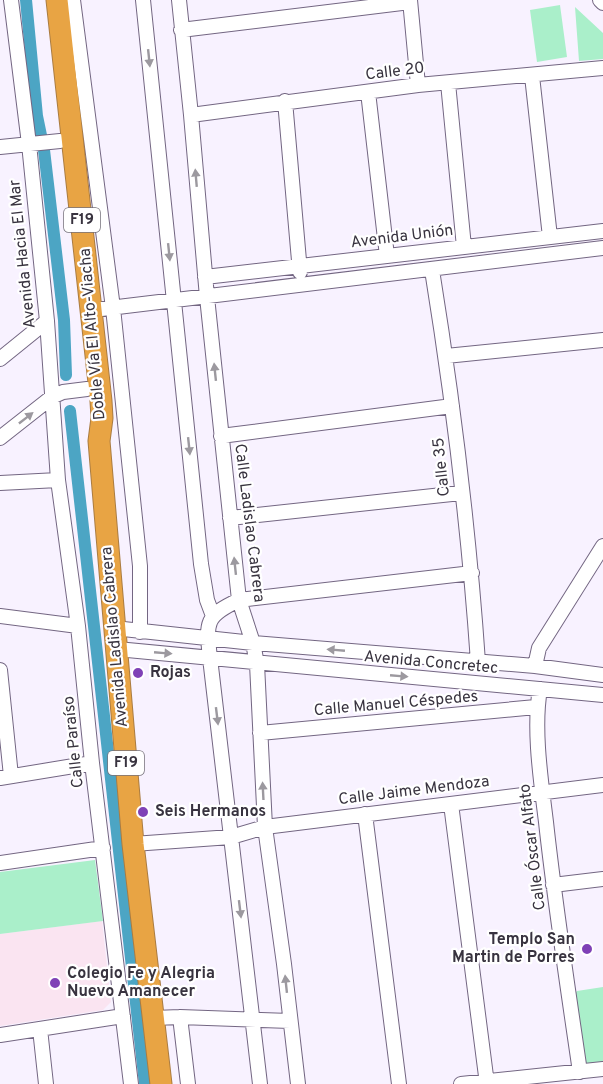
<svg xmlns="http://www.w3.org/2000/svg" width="603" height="1084" font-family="Overpass,sans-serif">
	<rect width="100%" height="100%" fill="#f8f2ff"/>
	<path fill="#fae4f1" d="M 102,921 L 111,1002 L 103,1010 L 0,1026 L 0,934 Z"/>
	<path fill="#aaefca" d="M 560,5 L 567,57 L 537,62 L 530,10 Z
		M 575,7 L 603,33 L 603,59 L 579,61 Z
		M 95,860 L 103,921 L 0,934 L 0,872 Z
		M 603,987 L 603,1074 L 582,1074 L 573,996 L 577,991 Z"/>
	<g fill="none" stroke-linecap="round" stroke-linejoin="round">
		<path stroke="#4ca5c4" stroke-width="12" d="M 26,0 L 37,116 L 44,150 L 64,320 L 66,375
			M 70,411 L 145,1084"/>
		<defs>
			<path id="minor" d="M 11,0 L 29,144 L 47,321 L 58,480 L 78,626 L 92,763 L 131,1084
				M 73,0 L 113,308 L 140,566 L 140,632
				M 143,0 L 201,564 L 207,600 L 213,616
				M 179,0 L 191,115 L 207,297 L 239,600 L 253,643 L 257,664 L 265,827 L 284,964 L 298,1084
				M 410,0 L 418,85
				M 600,0 L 603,3
				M 181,30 L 410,2
				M 532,76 L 550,237
				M 448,83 L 464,247
				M 368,92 L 387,256
				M 285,101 L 300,272
				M 191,115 L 418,85 L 603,68
				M 0,147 L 60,141
				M 432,270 C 453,400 469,531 478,662
				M 205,277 L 603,231
				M 93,310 L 603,248
				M 446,356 L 603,340
				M 0,359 L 47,321
				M 221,436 L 452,406
				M 0,438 L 52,397 L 63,392 L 87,389
				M 0,483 L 58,480
				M 230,518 L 461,493
				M 0,616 L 78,626
				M 114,628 L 253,643 L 535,666 L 603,675
				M 117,649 L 603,695
				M 535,666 L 539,648 L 603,546
				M 0,670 L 11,776
				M 540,689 C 533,729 541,781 546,822 C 555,905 568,989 580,1072
				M 260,733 L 536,707
				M 0,778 L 92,763
				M 451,804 L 487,1084
				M 365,814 L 399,1084
				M 133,844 L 231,837 L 265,827 L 603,785
				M 0,863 L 103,848
				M 553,885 L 603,879
				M 180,1017 L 188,1084
				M 154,1018 L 180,1017 L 290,1021
				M 40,1029 L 46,1084
				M 0,1035 L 123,1016
				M 260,1084 L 210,658 C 206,622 205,616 239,600 L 472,573
				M 461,1084 L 603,1069"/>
			<path id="highway" d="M 57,0 L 101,401 L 102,418 L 99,441 L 133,844 L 161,1084"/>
		</defs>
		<use href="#minor" stroke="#736682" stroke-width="16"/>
		<use href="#highway" stroke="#aa7c42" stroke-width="23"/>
		<use href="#minor" stroke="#fff" stroke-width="14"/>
		<use href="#highway" stroke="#e8a444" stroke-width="21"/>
	</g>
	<defs><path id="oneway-solid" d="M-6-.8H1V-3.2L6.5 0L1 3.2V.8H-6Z" transform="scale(1.5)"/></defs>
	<g fill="#9c999f">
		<use href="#oneway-solid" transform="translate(149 58) rotate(84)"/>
		<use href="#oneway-solid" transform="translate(196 178) rotate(-95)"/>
		<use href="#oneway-solid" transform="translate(169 252) rotate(84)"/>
		<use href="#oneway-solid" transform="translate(215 372) rotate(-96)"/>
		<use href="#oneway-solid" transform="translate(26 418) rotate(-38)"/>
		<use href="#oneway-solid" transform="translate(189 446) rotate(84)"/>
		<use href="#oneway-solid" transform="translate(235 566) rotate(-96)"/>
		<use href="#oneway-solid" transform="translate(336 650) rotate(-175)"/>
		<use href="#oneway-solid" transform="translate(163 653) rotate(5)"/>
		<use href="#oneway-solid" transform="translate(399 676) rotate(5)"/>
		<use href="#oneway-solid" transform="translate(217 716) rotate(83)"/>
		<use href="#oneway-solid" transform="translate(263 791) rotate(-93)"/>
		<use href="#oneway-solid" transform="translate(240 909) rotate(83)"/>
		<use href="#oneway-solid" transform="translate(286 984) rotate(-96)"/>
	</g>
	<g fill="#7f41b6" stroke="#fff" stroke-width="2">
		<circle cx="138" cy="673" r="6"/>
		<circle cx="143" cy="812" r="6"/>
		<circle cx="587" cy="949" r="6"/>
		<circle cx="55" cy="983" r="6"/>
	</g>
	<g text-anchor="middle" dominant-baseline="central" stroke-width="4.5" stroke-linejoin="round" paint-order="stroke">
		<g fill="#fff" stroke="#747079" stroke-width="1.5">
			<rect x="64" y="208" width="36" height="24" rx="4.5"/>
			<rect x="108" y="751" width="36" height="24" rx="4.5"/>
		</g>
		<g font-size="15" font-weight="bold" fill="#38333f">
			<text x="82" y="220">F19</text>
			<text x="126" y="763">F19</text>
		</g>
		<g font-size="16" fill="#38333f" stroke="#fff">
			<text transform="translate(395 72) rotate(-7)">Calle 20</text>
			<text transform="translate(402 237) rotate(-7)">Avenida Unión</text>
			<text transform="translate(23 254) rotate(-96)">Avenida Hacia El Mar</text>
			<text transform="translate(93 334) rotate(-95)">Doble Vía El Alto-Viacha</text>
			<text transform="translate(442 467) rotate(-96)">Calle 35</text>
			<text transform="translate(249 523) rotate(83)">Calle Ladislao Cabrera</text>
			<text transform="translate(115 637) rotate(-95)">Avenida Ladislao Cabrera</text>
			<text transform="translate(431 663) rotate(5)">Avenida Concretec</text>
			<text transform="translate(396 704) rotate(-5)">Calle Manuel Céspedes</text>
			<text transform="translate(74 742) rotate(-96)">Calle Paraíso</text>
			<text transform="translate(414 791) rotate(-7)">Calle Jaime Mendoza</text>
			<text transform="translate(533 847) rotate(-97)">Calle Óscar Alfato</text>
		</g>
		<g font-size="16" font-weight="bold" fill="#38333f" stroke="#fff" text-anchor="start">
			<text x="150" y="673">Rojas</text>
			<text x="155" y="812">Seis Hermanos</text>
			<text x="575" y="940" text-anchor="end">Templo San<tspan x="575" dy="18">Martin de Porres</tspan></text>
			<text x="67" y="974">Colegio Fe y Alegria<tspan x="67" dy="18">Nuevo Amanecer</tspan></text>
		</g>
	</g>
</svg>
